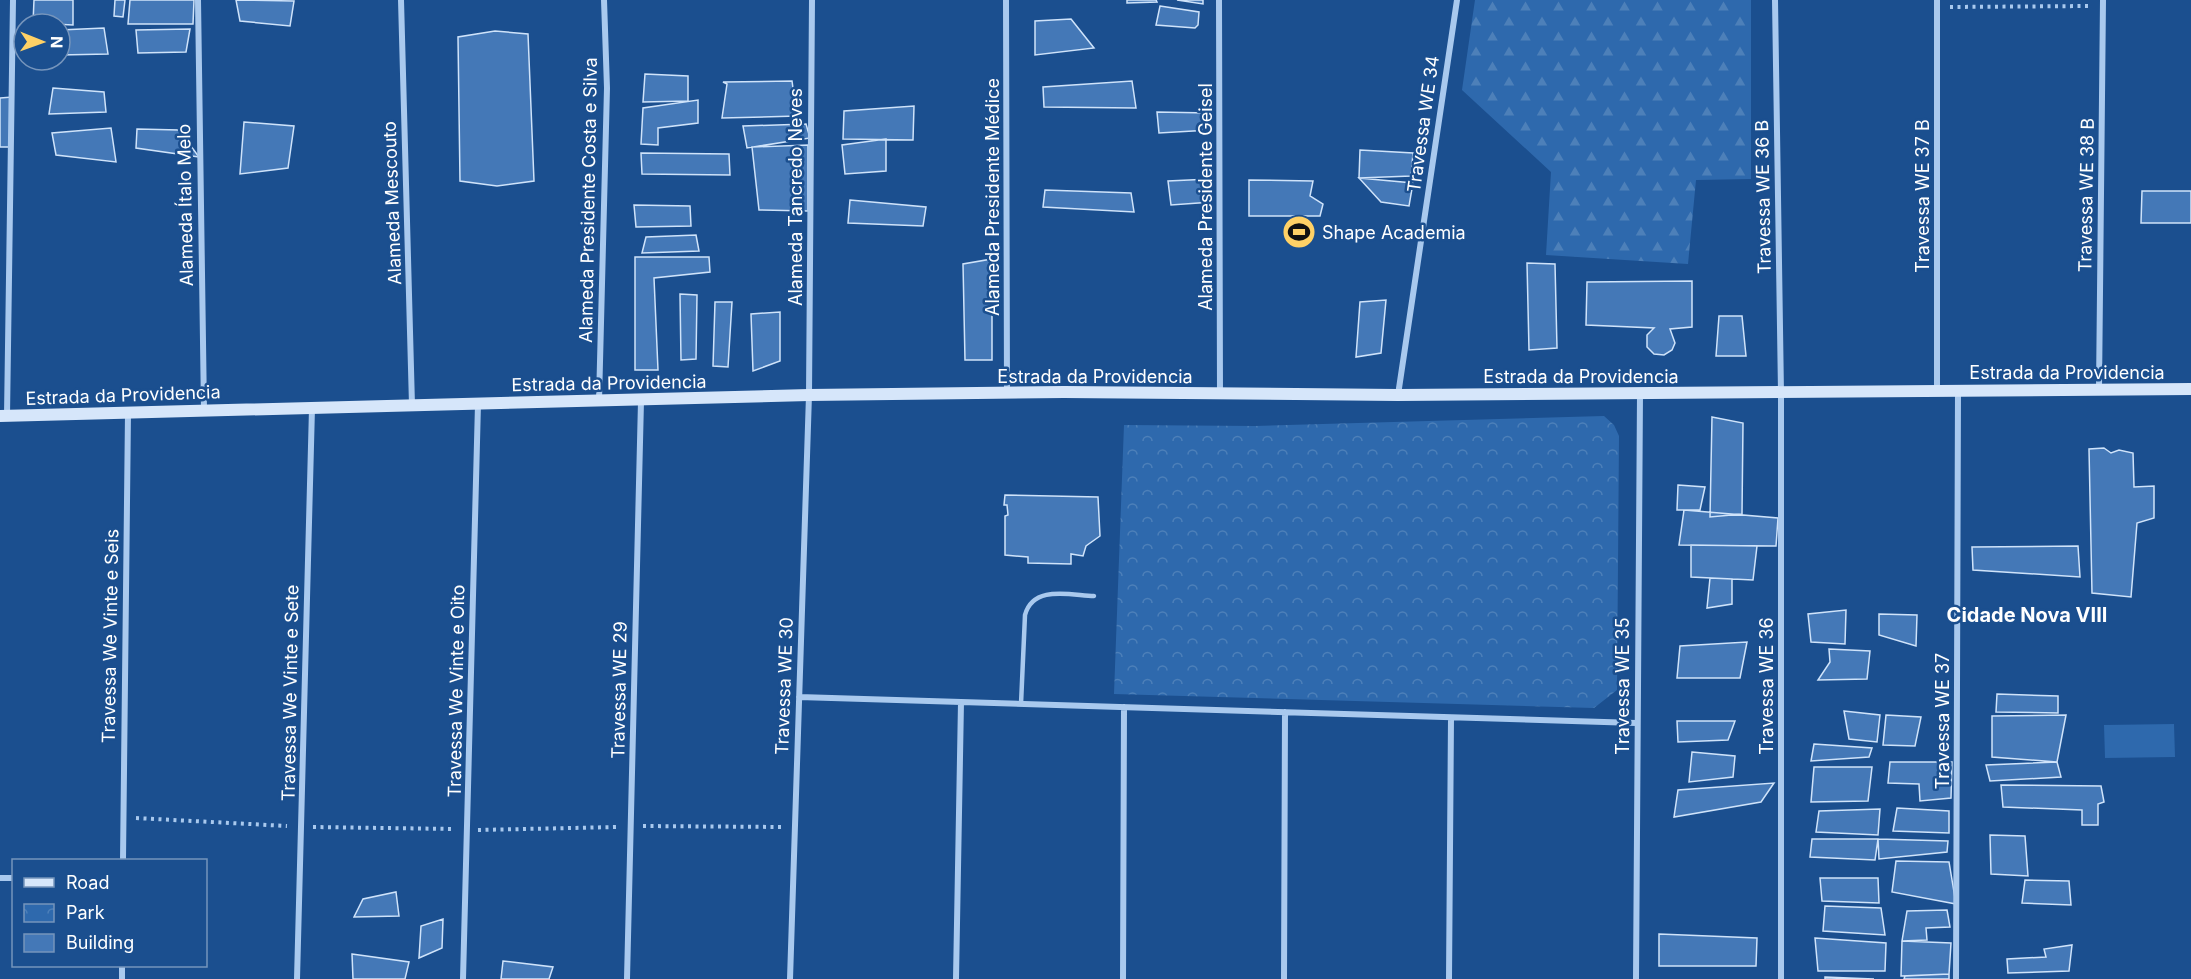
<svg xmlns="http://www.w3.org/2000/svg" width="2191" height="979" font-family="Inter,sans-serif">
	<defs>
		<pattern id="forest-firs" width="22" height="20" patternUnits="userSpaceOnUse" patternTransform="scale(1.5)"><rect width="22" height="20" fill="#2e69ad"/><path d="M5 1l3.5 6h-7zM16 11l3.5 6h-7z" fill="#4d80b9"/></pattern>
		<pattern id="park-crowns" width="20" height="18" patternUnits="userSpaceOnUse" patternTransform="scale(1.5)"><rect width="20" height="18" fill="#2e69ad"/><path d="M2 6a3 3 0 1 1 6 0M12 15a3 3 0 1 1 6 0" fill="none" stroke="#4d80b9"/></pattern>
	</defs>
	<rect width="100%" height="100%" fill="#1b4f8f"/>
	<path fill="#2e69ad" d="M 2174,724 L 2175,757 L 2105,758 L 2104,725 Z"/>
	<path fill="url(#forest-firs)" d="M 1475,0 L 1751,0 L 1751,179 L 1696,180 L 1688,264 L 1546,255 L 1551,172 L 1462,90 Z"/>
	<path fill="url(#park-crowns)" d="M 1604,416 L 1614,425 L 1619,436 L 1617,690 L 1594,708 L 1114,694 L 1124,425 L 1255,426 Z"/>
	<path fill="#4478b7" stroke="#cfe3fa" stroke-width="1.5" d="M 34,0 L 73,0 L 73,25 L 33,23 Z
		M 115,0 L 125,0 L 123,17 L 114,16 Z
		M 130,0 L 194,0 L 193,24 L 128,24 Z
		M 236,0 L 294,1 L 290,26 L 240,21 Z
		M 1127,0 L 1156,0 L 1157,2 L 1127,3 Z
		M 1177,0 L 1203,0 L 1203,4 Z
		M 1160,6 L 1199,12 L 1198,25 L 1195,28 L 1156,25 Z
		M 1071,19 L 1094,48 L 1035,55 L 1035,21 Z
		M 104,28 L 108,54 L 60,55 L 60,30 Z
		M 190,29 L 186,52 L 138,53 L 136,30 Z
		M 495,31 L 528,34 L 534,181 L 497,186 L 460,181 L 458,37 Z
		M 645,74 L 688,76 L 688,101 L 643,102 Z
		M 792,81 L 797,116 L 722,118 L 727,84 L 723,82 Z
		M 1132,81 L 1136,108 L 1044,107 L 1043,87 Z
		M 53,88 L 104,92 L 106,112 L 49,114 Z
		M 12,97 L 10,147 L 0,147 L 0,98 Z
		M 698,100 L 698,123 L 658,128 L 658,145 L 641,144 L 643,108 Z
		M 914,106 L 913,140 L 843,139 L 844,111 Z
		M 1157,112 L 1209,113 L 1210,130 L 1159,133 Z
		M 244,122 L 294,126 L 288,168 L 240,174 Z
		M 806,124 L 810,138 L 747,148 L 743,126 Z
		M 111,128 L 116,162 L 56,155 L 52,133 Z
		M 137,129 L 179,130 L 199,157 L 136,148 Z
		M 886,139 L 886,171 L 845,174 L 842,145 Z
		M 808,145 L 808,211 L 759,210 L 752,147 Z
		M 1360,150 L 1413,153 L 1411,176 L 1359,178 Z
		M 641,153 L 729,154 L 730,175 L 642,174 Z
		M 1359,178 L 1413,183 L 1409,206 L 1381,202 Z
		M 1210,179 L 1212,202 L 1171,205 L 1168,181 Z
		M 1249,180 L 1313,181 L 1310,196 L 1323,204 L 1320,216 L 1249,216 Z
		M 1045,190 L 1131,193 L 1134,212 L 1043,207 Z
		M 2142,191 L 2191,191 L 2191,223 L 2141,223 Z
		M 850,200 L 926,207 L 923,226 L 848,223 Z
		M 634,205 L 690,206 L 691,226 L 636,227 Z
		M 696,235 L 699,251 L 642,253 L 646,237 Z
		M 635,257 L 709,257 L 710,272 L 654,278 L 658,370 L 635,370 Z
		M 992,259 L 992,360 L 965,360 L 963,264 Z
		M 1527,263 L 1555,264 L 1557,348 L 1529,350 Z
		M 1692,281 L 1692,327 L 1670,329 L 1675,343 L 1672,350 L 1664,355 L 1654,354 L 1647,347 L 1647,335 L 1654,328 L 1586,325 L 1587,282 Z
		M 680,294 L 697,295 L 696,359 L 681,360 Z
		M 1386,300 L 1381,353 L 1356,357 L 1360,302 Z
		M 715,302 L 732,302 L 728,367 L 713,366 Z
		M 780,312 L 780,361 L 753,371 L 751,314 Z
		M 1719,316 L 1742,316 L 1746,356 L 1716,356 Z
		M 1712,417 L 1743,423 L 1742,514 L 1710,517 Z
		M 2104,448 L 2111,453 L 2119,450 L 2133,453 L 2134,487 L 2154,486 L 2154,518 L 2137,523 L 2131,597 L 2092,593 L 2089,449 Z
		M 1678,485 L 1705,487 L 1700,510 L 1677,510 Z
		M 1005,495 L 1098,497 L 1100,536 L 1086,546 L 1083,556 L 1071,554 L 1071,564 L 1028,563 L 1028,557 L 1005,555 L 1005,516 L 1008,515 L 1007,505 L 1004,505 Z
		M 1684,510 L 1778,518 L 1776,546 L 1679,545 Z
		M 1691,545 L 1757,546 L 1753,580 L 1691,577 Z
		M 2078,546 L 2080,577 L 1973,570 L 1972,547 Z
		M 1710,578 L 1732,579 L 1732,604 L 1707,608 Z
		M 1846,610 L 1845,644 L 1811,642 L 1808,614 Z
		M 1879,614 L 1917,615 L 1916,646 L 1879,635 Z
		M 1747,642 L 1740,678 L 1677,678 L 1680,646 Z
		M 1829,649 L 1870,651 L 1867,679 L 1818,680 L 1830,662 Z
		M 1997,694 L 2058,696 L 2058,713 L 1996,712 Z
		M 1844,711 L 1880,715 L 1877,742 L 1849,739 Z
		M 1886,715 L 1921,717 L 1915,746 L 1883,745 Z
		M 2066,715 L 2057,762 L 1992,757 L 1992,716 Z
		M 1677,721 L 1735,721 L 1728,740 L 1678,742 Z
		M 1814,744 L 1872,748 L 1869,757 L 1811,761 Z
		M 1692,752 L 1735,756 L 1733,777 L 1689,782 Z
		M 1890,762 L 1952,762 L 1951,798 L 1920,801 L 1919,784 L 1888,783 Z
		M 2057,762 L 2061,777 L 1990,781 L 1986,765 Z
		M 1814,767 L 1872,767 L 1868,801 L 1811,802 Z
		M 1774,783 L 1761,802 L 1674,817 L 1678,790 Z
		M 2001,785 L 2101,786 L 2104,802 L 2098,804 L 2098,825 L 2082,825 L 2082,810 L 2003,807 Z
		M 1897,808 L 1949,811 L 1949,833 L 1893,831 Z
		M 1880,809 L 1878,835 L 1816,832 L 1819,811 Z
		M 1990,835 L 2025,836 L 2028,876 L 1991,874 Z
		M 1812,839 L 1878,839 L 1875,860 L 1810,857 Z
		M 1878,839 L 1948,841 L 1947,852 L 1879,859 Z
		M 1896,861 L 1949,862 L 1956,904 L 1892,892 Z
		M 1820,878 L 1878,878 L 1879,903 L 1822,901 Z
		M 2025,880 L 2069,881 L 2071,905 L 2022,903 Z
		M 396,892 L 399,916 L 354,917 L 363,899 Z
		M 1825,906 L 1881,908 L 1885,935 L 1823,931 Z
		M 1947,910 L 1950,927 L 1926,928 L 1927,940 L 1902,941 L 1907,911 Z
		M 443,919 L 442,948 L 419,958 L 421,926 Z
		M 1659,934 L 1757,938 L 1756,966 L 1659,966 Z
		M 1815,938 L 1886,943 L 1885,971 L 1818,971 Z
		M 1902,941 L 1951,943 L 1949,974 L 1901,976 Z
		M 2072,945 L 2069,971 L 2008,973 L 2007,959 L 2046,957 L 2044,949 Z
		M 352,954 L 409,962 L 405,979 L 353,979 Z
		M 503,961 L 553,967 L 549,979 L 501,979 Z
		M 1949,974 L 1949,979 L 1904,979 L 1905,976 Z
		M 1825,977 L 1874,979 L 1825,979 Z"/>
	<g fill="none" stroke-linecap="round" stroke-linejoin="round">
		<path stroke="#a9c9ee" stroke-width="4" stroke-dasharray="3 4.5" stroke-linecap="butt" d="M 1950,7 L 2090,6
			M 136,818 L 287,826
			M 643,826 L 782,827
			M 313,827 L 455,829
			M 478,830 L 617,827"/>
		<path stroke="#a9c9ee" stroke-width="4.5" d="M 1021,704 L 1025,615 C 1033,585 1069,595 1094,596"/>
		<path stroke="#a9c9ee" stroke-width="6" d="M 198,0 L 204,410
			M 401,0 L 412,405
			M 1006,0 L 1007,393
			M 1219,0 L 1220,394
			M 1775,0 L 1781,393 L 1781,979
			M 1937,0 L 1937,392
			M 2099,389 L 2103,0
			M 1398,395 L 1457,0
			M 599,401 L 607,88 L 604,0
			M 7,416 L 13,0
			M 799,697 L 1636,723
			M 123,860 L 128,413
			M 0,878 L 14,878
			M 122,979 L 122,966
			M 297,979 L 312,408
			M 463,979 L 478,404
			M 627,979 L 641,401
			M 790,979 L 809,395 L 812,0
			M 956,979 L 961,702
			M 1123,979 L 1124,707
			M 1284,979 L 1285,712
			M 1449,979 L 1451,718
			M 1636,979 L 1640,394
			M 1956,979 L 1958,391"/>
		<path stroke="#d6e6fa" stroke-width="12" d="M 0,416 L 809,395 L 1064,392 L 1398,395 L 2191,389"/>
	</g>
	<defs>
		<symbol id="stadium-disc" viewBox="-11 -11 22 22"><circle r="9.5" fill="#ffd166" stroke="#1b4f8f"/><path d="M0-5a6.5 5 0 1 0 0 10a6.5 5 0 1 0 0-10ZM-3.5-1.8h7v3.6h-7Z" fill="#111"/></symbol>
	</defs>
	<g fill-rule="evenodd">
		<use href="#stadium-disc" x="1280" y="213" width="38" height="38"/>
	</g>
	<g text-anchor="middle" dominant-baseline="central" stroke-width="5" stroke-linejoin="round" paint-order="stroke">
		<g font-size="18" fill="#fff" stroke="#1b4f8f">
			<text transform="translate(1423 124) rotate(-82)">Travessa WE 34</text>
			<text transform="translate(2086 195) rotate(-89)">Travessa WE 38 B</text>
			<text transform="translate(1922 196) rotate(-90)">Travessa WE 37 B</text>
			<text transform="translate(795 197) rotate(-90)">Alameda Tancredo Neves</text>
			<text transform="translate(992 197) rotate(-90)">Alameda Presidente Médice</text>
			<text transform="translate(1205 197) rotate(-90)">Alameda Presidente Geisel</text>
			<text transform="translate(1763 197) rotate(-91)">Travessa WE 36 B</text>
			<text transform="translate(588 200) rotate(-89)">Alameda Presidente Costa e Silva</text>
			<text transform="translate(392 203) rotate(-92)">Alameda Mescouto</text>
			<text transform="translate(185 205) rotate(-91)">Alameda Ítalo Melo</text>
			<text x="2067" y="372">Estrada da Providencia</text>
			<text x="1095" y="376">Estrada da Providencia</text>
			<text x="1581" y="376">Estrada da Providencia</text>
			<text transform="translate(609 383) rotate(-1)">Estrada da Providencia</text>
			<text transform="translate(123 395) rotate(-2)">Estrada da Providencia</text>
			<text transform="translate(110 636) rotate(-89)">Travessa We Vinte e Seis</text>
			<text transform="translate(784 686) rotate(-88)">Travessa WE 30</text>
			<text transform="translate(1622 686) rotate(-90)">Travessa WE 35</text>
			<text transform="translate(1766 686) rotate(-90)">Travessa WE 36</text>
			<text transform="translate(619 690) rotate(-89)">Travessa WE 29</text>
			<text transform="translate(456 691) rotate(-89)">Travessa We Vinte e Oito</text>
			<text transform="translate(290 693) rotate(-89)">Travessa We Vinte e Sete</text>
			<text transform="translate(1942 721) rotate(-90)">Travessa WE 37</text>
		</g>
		<g font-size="18" fill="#fff" stroke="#1b4f8f" text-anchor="start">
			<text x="1322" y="232">Shape Academia</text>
		</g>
		<g font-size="20" font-weight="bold" fill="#fff" stroke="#1b4f8f">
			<text x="2027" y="615">Cidade Nova VIII</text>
		</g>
	</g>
	<rect x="12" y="859" width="195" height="108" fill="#1b4f8f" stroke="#7695bc" stroke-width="1.5"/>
	<rect x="24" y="878" width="30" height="9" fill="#d6e6fa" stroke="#7695bc" stroke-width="1.5"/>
	<text x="66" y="889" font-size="18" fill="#ffffff">Road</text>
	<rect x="24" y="904" width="30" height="18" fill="url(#park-crowns)" stroke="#7695bc" stroke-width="1.5"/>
	<text x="66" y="919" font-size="18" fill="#ffffff">Park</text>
	<rect x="24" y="934" width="30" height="18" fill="#4478b7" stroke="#7695bc" stroke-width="1.5"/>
	<text x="66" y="949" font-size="18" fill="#ffffff">Building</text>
	<g transform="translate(42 42) rotate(91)"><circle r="28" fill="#1b4f8f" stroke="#7695bc" stroke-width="1.5"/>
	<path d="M0-4.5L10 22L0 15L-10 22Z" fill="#ffd166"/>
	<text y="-9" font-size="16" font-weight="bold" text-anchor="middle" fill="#ffffff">N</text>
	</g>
</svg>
